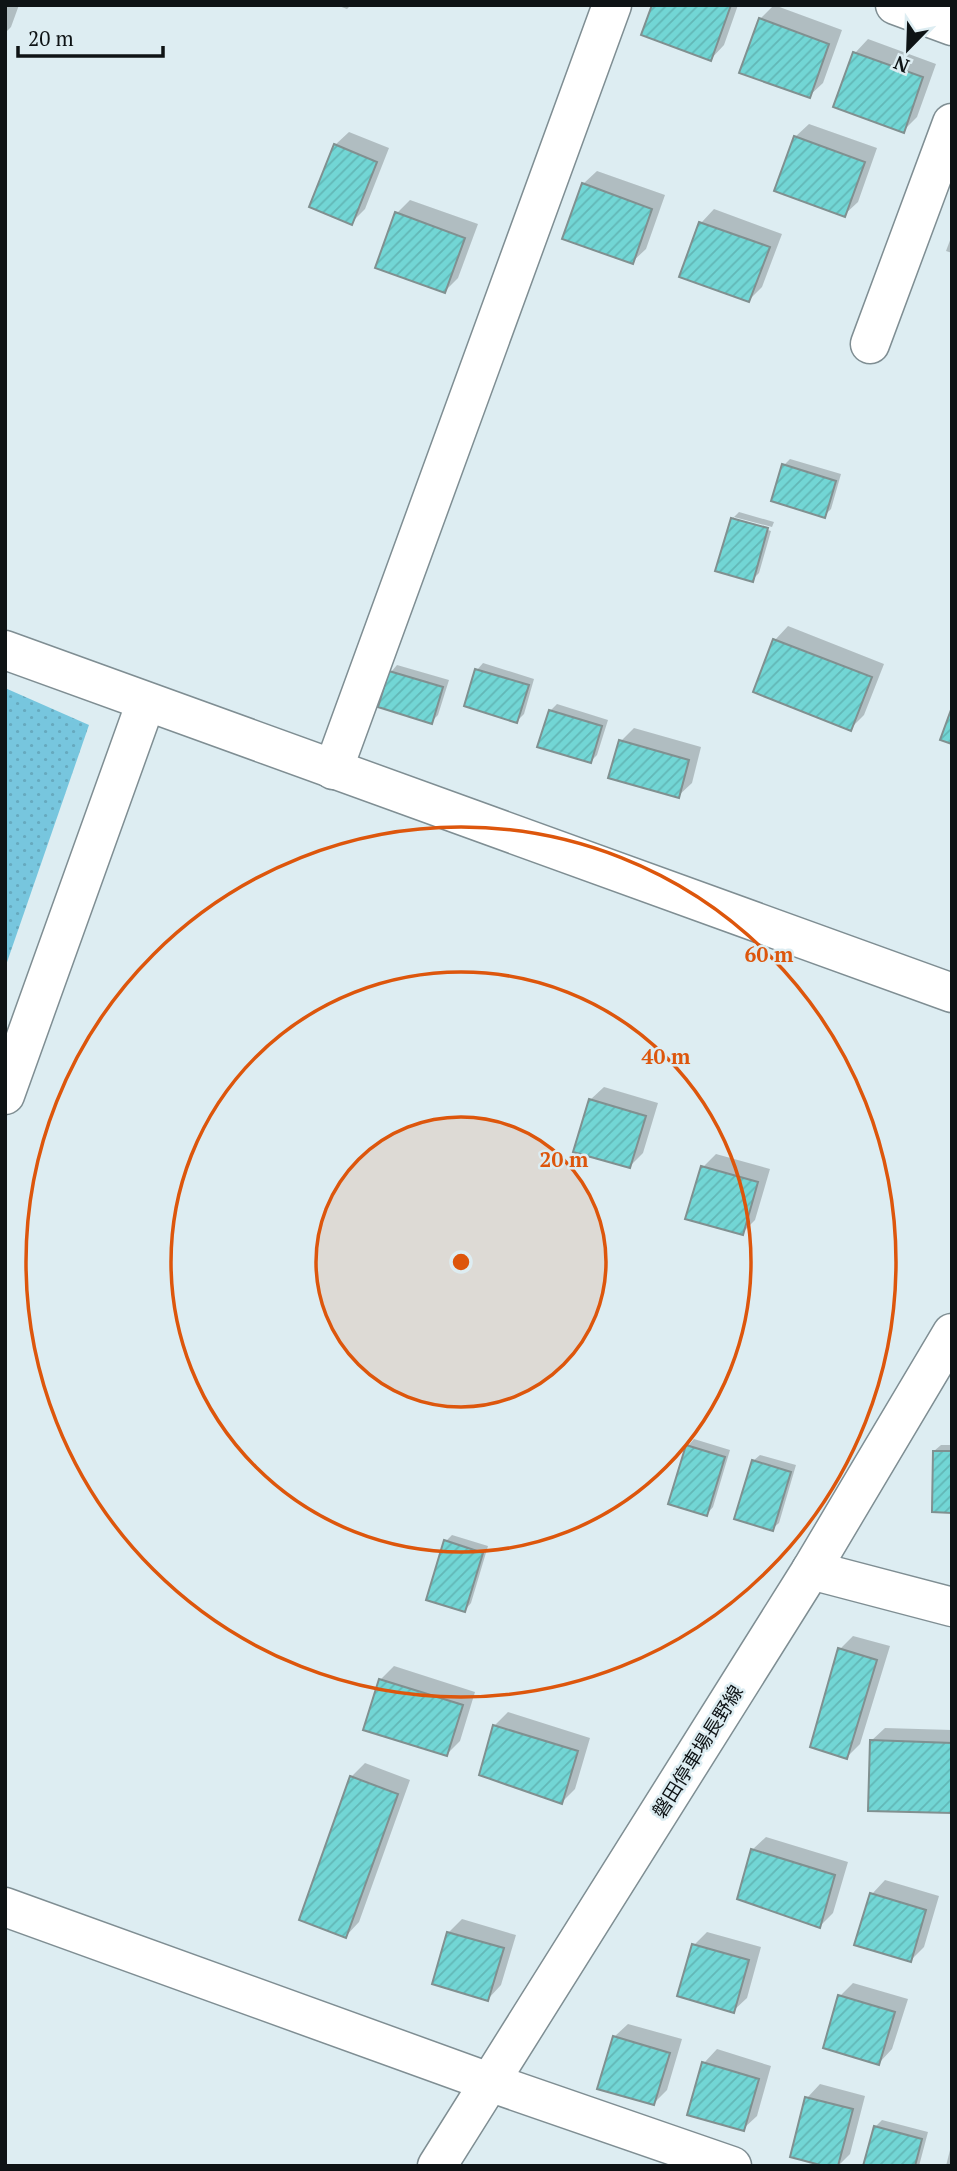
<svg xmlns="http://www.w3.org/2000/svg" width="957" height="2171" font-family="'PT Serif','Noto Sans JP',serif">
	<defs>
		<pattern id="green-dots" width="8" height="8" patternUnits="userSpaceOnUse" patternTransform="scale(1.75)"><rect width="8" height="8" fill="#77c6de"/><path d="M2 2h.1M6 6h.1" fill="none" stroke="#66a9be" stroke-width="1.8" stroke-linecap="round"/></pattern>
		<pattern id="building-hatch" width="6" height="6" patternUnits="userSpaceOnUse" patternTransform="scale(1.75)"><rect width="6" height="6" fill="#72d6d5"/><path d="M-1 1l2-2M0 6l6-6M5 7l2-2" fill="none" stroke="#62b7b6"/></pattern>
	</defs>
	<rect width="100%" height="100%" fill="#ddedf2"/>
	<path fill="url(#green-dots)" d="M 5,688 L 89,725 L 5,968 Z"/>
	<path fill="#0003" d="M 5,5 L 19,5 L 11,27 L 5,33 Z
		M 336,5 L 351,5 L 347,9 Z
		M 654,5 L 738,5 L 724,45 L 711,59 Z
		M 774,5 L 842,30 L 823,83 L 809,96 L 760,19 Z
		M 868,39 L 936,64 L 917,117 L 903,131 L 855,53 Z
		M 809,124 L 877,148 L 858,202 L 844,215 L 795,137 Z
		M 349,132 L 389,148 L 365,209 L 351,223 L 335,145 Z
		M 597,171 L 665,195 L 646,249 L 632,262 L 583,184 Z
		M 410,200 L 478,224 L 458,278 L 445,291 L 397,213 Z
		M 714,209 L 782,234 L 762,287 L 749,300 L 701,223 Z
		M 952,235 L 952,253 L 946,251 Z
		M 790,459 L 841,474 L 831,509 L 824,516 L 784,465 Z
		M 739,512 L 774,522 L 772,527 L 734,517 Z
		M 734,517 L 734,520 L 771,531 L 759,573 L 752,580 L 732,519 Z
		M 788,626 L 884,664 L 864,715 L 851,728 L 775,640 Z
		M 483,663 L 534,679 L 524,714 L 517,721 L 477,670 Z
		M 397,665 L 449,680 L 438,715 L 431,722 L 391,672 Z
		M 557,704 L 608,720 L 597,755 L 591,761 L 550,711 Z
		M 634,728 L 701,747 L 692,783 L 678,796 L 621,741 Z
		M 604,1087 L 658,1103 L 643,1153 L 630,1166 L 590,1100 Z
		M 716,1154 L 770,1169 L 755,1220 L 742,1233 L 703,1167 Z
		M 694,1439 L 730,1450 L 713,1507 L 707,1514 L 688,1446 Z
		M 941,1445 L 952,1445 L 952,1511 L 934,1451 Z
		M 760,1455 L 796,1465 L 779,1523 L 772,1529 L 753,1461 Z
		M 452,1535 L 488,1546 L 471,1603 L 465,1610 L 446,1541 Z
		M 853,1636 L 890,1646 L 860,1744 L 847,1757 L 840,1649 Z
		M 394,1666 L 475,1692 L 460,1741 L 447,1754 L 380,1680 Z
		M 508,1712 L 590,1738 L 575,1789 L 562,1802 L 494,1726 Z
		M 885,1728 L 952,1730 L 952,1812 L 871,1741 Z
		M 365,1763 L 410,1780 L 359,1922 L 346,1936 L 351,1777 Z
		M 766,1837 L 848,1862 L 833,1913 L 820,1926 L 752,1850 Z
		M 885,1880 L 939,1896 L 924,1947 L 911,1960 L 872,1894 Z
		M 462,1919 L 516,1935 L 501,1985 L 488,1999 L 448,1933 Z
		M 707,1932 L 761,1947 L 747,1998 L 733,2011 L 694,1945 Z
		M 853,1983 L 908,1999 L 892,2049 L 879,2063 L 840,1996 Z
		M 628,2024 L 682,2039 L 667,2090 L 654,2103 L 614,2037 Z
		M 717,2049 L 771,2066 L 757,2116 L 743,2129 L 704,2063 Z
		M 820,2084 L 865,2096 L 850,2154 L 838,2166 L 831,2166 L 807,2098 Z
		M 882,2120 L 928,2132 L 919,2166 L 865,2166 L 875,2127 Z
		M 952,2142 L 952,2166 L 946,2166 Z"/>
	<path fill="url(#building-hatch)" stroke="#809090" stroke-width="2" d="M 652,5 L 731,5 L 711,61 L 641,35 Z
		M 759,18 L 829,44 L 810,98 L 739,73 Z
		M 853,52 L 923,77 L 904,133 L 833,107 Z
		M 794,136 L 865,162 L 845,217 L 774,191 Z
		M 334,144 L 377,162 L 352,225 L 309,207 Z
		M 582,183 L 652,209 L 633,264 L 562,239 Z
		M 395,212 L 465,238 L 445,293 L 375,268 Z
		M 699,222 L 770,247 L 749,302 L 679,277 Z
		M 782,464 L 836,481 L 825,518 L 771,501 Z
		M 731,518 L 768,528 L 753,582 L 715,571 Z
		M 773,639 L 872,677 L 851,731 L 753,692 Z
		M 475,669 L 529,685 L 517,723 L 464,706 Z
		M 389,671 L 443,687 L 432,724 L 378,707 Z
		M 952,707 L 952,744 L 940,740 Z
		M 549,710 L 602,726 L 591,763 L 537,747 Z
		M 619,740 L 689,760 L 679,798 L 608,778 Z
		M 589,1099 L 646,1116 L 630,1168 L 573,1152 Z
		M 701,1166 L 758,1182 L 743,1235 L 685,1219 Z
		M 686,1445 L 725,1457 L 707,1516 L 668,1504 Z
		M 933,1451 L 952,1451 L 952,1513 L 932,1512 Z
		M 752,1460 L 791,1472 L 773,1531 L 734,1519 Z
		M 444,1540 L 483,1553 L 465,1612 L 426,1600 Z
		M 838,1648 L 877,1660 L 847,1759 L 810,1747 Z
		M 379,1679 L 463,1705 L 447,1756 L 363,1730 Z
		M 493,1725 L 578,1751 L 562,1804 L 479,1775 Z
		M 870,1740 L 952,1743 L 952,1813 L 868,1811 Z
		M 350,1776 L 398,1794 L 346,1938 L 299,1920 Z
		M 751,1849 L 835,1875 L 820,1928 L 737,1899 Z
		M 870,1893 L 926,1910 L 911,1962 L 854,1945 Z
		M 447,1932 L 504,1948 L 488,2001 L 432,1984 Z
		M 692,1944 L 749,1960 L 734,2013 L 677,1996 Z
		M 838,1995 L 895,2012 L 879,2065 L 823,2048 Z
		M 613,2036 L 670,2053 L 654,2105 L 597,2089 Z
		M 702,2062 L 759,2079 L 744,2131 L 687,2115 Z
		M 805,2097 L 853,2109 L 838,2166 L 824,2166 L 790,2157 Z
		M 874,2126 L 922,2139 L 915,2166 L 863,2166 Z"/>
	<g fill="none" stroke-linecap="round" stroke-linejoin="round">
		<defs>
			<path id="street" d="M 895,5 L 952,26
				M 870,344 L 952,123
				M 333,770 L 612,5
				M 5,1095 L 146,702
				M 811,1570 L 952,1607
				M 5,1907 L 489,2082 L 732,2166"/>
			<path id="secondary" d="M 5,650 L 952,993
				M 437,2166 L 811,1570 L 952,1333"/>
		</defs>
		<use href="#street" stroke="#7f8e93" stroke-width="41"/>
		<use href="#secondary" stroke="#7f8e93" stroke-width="41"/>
		<use href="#street" stroke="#fff" stroke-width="38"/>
		<use href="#secondary" stroke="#fff" stroke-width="38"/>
	</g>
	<circle cx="461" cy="1262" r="145" fill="#dd560c" fill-opacity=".12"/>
	<g fill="none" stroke="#dd560c" stroke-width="3.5">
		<circle cx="461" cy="1262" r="145"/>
		<circle cx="461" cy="1262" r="290"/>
		<circle cx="461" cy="1262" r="435"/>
	</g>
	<g text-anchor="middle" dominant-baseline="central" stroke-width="5" stroke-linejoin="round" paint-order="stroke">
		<g font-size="19" fill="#0e1315" stroke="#ddedf2">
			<text transform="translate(697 1751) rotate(-58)">磐田停車場長野線</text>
		</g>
	</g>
	<circle cx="461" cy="1262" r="10" fill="#dd560c" stroke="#ddedf2" stroke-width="3.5"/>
	<g font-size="21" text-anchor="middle" font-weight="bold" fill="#dd560c" stroke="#ddedf2" stroke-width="5" stroke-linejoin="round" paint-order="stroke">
		<text x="769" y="962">60 m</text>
		<text x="666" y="1064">40 m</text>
		<text x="564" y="1167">20 m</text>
	</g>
	<rect width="957" height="2171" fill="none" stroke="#0e1315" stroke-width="14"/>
	<g transform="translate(908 49) rotate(203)" stroke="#ddedf2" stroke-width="5" paint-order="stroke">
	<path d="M0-5L12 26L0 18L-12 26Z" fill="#0e1315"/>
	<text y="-10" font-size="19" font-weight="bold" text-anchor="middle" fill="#0e1315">N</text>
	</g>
	<path d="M18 46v10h145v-10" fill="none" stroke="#0e1315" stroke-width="3.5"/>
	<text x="28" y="46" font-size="21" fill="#0e1315" stroke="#ddedf2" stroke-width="5" paint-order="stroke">20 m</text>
</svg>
